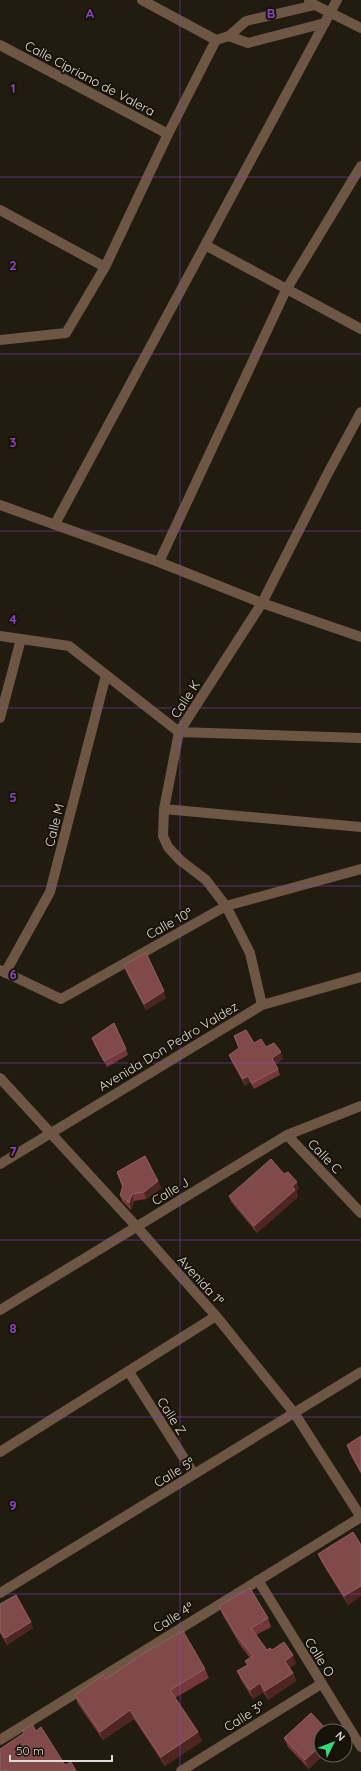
<svg xmlns="http://www.w3.org/2000/svg" width="361" height="1771" font-family="Quicksand,sans-serif">
	<rect width="100%" height="100%" fill="#211b10"/>
	<g fill="none" stroke-linecap="round" stroke-linejoin="round">
		<path stroke="#6d5644" stroke-width="10" d="M 309,2 L 361,28
			M 229,36 L 248,43 L 325,23
			M 216,40 L 229,36 L 246,21 L 315,5
			M 0,45 L 168,134
			M 361,166 L 286,290 L 159,562 L 262,603 L 361,637
			M 0,210 L 105,267
			M 205,245 L 361,329
			M 0,340 L 66,333 L 105,267 L 168,134 L 216,40 L 142,0
			M 0,505 L 159,562
			M 55,524 L 337,0
			M 0,636 L 69,646 L 179,732 L 361,738
			M 0,718 L 21,639
			M 164,809 L 361,827
			M 0,970 L 61,999 L 226,906 L 361,869
			M 5,973 L 50,892 L 106,675
			M 262,1005 L 250,953 L 226,906 L 206,880 L 180,860 L 168,847 L 163,836 L 164,809 L 179,732 L 262,603 L 328,473 L 361,412
			M 0,1078 L 136,1226 L 216,1316 L 295,1414 L 361,1517
			M 287,1135 L 361,1213
			M 0,1164 L 262,1005 L 361,977
			M 0,1310 L 287,1135 L 361,1106
			M 129,1372 L 194,1474
			M 0,1452 L 216,1316
			M 258,1580 L 361,1747
			M 0,1593 L 361,1372
			M 0,1740 L 361,1517
			M 181,1771 L 321,1684"/>
	</g>
	<path fill="#75383a" d="M 124,965 L 166,998 L 146,1010 L 126,972 Z
		M 92,1038 L 126,1049 L 128,1055 L 107,1067 L 94,1044 Z
		M 254,1043 L 266,1047 L 283,1059 L 275,1064 L 278,1069 L 280,1075 L 254,1089 L 250,1082 L 245,1086 L 232,1062 L 229,1055 Z
		M 117,1172 L 158,1181 L 161,1188 L 146,1199 L 134,1201 L 131,1210 L 122,1201 L 120,1195 L 122,1187 Z
		M 284,1174 L 299,1188 L 296,1191 L 298,1197 L 257,1233 L 231,1202 L 229,1196 Z
		M 361,1436 L 361,1474 L 350,1454 L 347,1445 Z
		M 361,1545 L 361,1596 L 348,1605 L 322,1563 L 318,1554 Z
		M 0,1604 L 33,1628 L 7,1645 L 0,1633 Z
		M 219,1606 L 268,1618 L 271,1627 L 256,1635 L 267,1650 L 272,1650 L 296,1664 L 290,1668 L 293,1673 L 296,1681 L 268,1700 L 263,1692 L 253,1699 L 241,1680 L 237,1671 L 247,1665 L 245,1661 L 250,1658 L 240,1645 L 222,1614 Z
		M 205,1669 L 209,1678 L 175,1698 L 202,1741 L 165,1766 L 134,1719 L 103,1740 L 78,1704 L 75,1695 Z
		M 284,1738 L 321,1755 L 323,1755 L 309,1769 L 288,1747 Z"/>
	<path fill="#4f2522" d="M 164,991 L 166,998 L 146,1010 L 144,1004 Z
		M 281,1052 L 283,1059 L 274,1065 L 272,1058 Z
		M 248,1076 L 250,1082 L 245,1086 L 243,1079 Z
		M 158,1181 L 161,1188 L 146,1199 L 144,1192 Z
		M 297,1182 L 299,1188 L 296,1191 L 298,1197 L 257,1233 L 254,1226 Z
		M 132,1194 L 134,1201 L 131,1210 L 129,1203 Z
		M 361,1586 L 361,1596 L 348,1605 L 344,1596 Z
		M 31,1622 L 33,1628 L 7,1645 L 5,1638 Z
		M 293,1655 L 296,1664 L 288,1669 L 285,1661 Z
		M 293,1673 L 296,1681 L 268,1700 L 265,1691 Z
		M 260,1683 L 263,1692 L 253,1699 L 250,1690 Z
		M 130,1710 L 134,1719 L 103,1740 L 100,1732 Z
		M 198,1732 L 202,1741 L 165,1766 L 161,1757 Z
		M 321,1745 L 321,1755 L 323,1755 L 309,1769 L 305,1760 Z"/>
	<path fill="#814a4a" stroke="#906160" d="M 146,953 L 164,991 L 144,1004 L 124,965 Z
		M 114,1023 L 126,1049 L 104,1061 L 92,1038 Z
		M 246,1030 L 254,1043 L 261,1039 L 266,1047 L 274,1043 L 281,1052 L 272,1058 L 278,1069 L 252,1083 L 248,1076 L 243,1079 L 229,1055 L 239,1048 L 234,1036 Z
		M 145,1156 L 158,1181 L 144,1192 L 132,1194 L 129,1203 L 120,1195 L 123,1186 L 117,1172 Z
		M 271,1159 L 284,1174 L 288,1172 L 297,1182 L 292,1186 L 295,1190 L 254,1226 L 229,1196 Z
		M 361,1436 L 361,1472 L 347,1445 Z
		M 353,1532 L 361,1545 L 361,1586 L 344,1596 L 318,1554 Z
		M 250,1588 L 268,1618 L 251,1628 L 267,1650 L 270,1648 L 272,1650 L 284,1642 L 293,1655 L 285,1661 L 293,1673 L 265,1691 L 260,1683 L 250,1690 L 237,1671 L 248,1665 L 245,1661 L 253,1656 L 237,1636 L 219,1606 Z
		M 16,1595 L 31,1622 L 5,1638 L 0,1631 L 0,1604 Z
		M 183,1631 L 205,1669 L 170,1690 L 198,1732 L 161,1757 L 130,1710 L 100,1732 L 75,1695 L 103,1675 L 106,1679 L 144,1653 Z
		M 311,1713 L 328,1731 L 321,1731 L 321,1745 L 305,1760 L 284,1738 Z
		M 32,1724 L 36,1731 L 41,1727 L 65,1765 L 71,1762 L 76,1771 L 0,1771 L 0,1749 L 24,1733 L 23,1730 Z"/>
	<path fill="none" stroke="#8a46c2" stroke-width="1" stroke-opacity="0.55" d="M 180,0 L 180,1771M 0,177 L 361,177M 0,354 L 361,354M 0,531 L 361,531M 0,708 L 361,708M 0,886 L 361,886M 0,1063 L 361,1063M 0,1240 L 361,1240M 0,1417 L 361,1417M 0,1594 L 361,1594"/>
	<g text-anchor="middle" dominant-baseline="central" stroke-width="4" stroke-linejoin="round" paint-order="stroke">
		<g font-size="13" fill="#e0dcd5" stroke="#181208">
			<text transform="translate(90 78) rotate(28)">Calle Cipriano de Valera</text>
			<text transform="translate(185 699) rotate(-57)">Calle K</text>
			<text transform="translate(54 825) rotate(-76)">Calle M</text>
			<text transform="translate(169 923) rotate(-29)">Calle 10ª</text>
			<text transform="translate(168 1046) rotate(-31)">Avenida Don Pedro Valdez</text>
			<text transform="translate(325 1156) rotate(46)">Calle C</text>
			<text transform="translate(170 1191) rotate(-31)">Calle J</text>
			<text transform="translate(201 1280) rotate(48)">Avenida 1ª</text>
			<text transform="translate(172 1416) rotate(57)">Calle Z</text>
			<text transform="translate(174 1472) rotate(-31)">Calle 5ª</text>
			<text transform="translate(173 1617) rotate(-32)">Calle 4ª</text>
			<text transform="translate(320 1657) rotate(58)">Calle O</text>
			<text transform="translate(244 1716) rotate(-32)">Calle 3ª</text>
		</g>
	</g>
	<g font-size="13" text-anchor="middle" font-weight="bold" fill="#8a46c2" stroke="#181208" stroke-width="4" stroke-linejoin="round" paint-order="stroke">
		<text x="90" y="18">A</text>
		<text x="271" y="18">B</text>
		<text x="13" y="93">1</text>
		<text x="13" y="270">2</text>
		<text x="13" y="447">3</text>
		<text x="13" y="624">4</text>
		<text x="13" y="802">5</text>
		<text x="13" y="979">6</text>
		<text x="13" y="1156">7</text>
		<text x="13" y="1333">8</text>
		<text x="13" y="1510">9</text>
	</g>
	<g transform="translate(333 1743) rotate(47)"><circle r="19" fill="#181208" stroke="#68635a"/>
	<path d="M0-3L7 15L0 10L-7 15Z" fill="#39d87f"/>
	<text y="-6" font-size="11" font-weight="bold" text-anchor="middle" fill="#e0dcd5">N</text>
	</g>
	<path d="M10 1755v6h102v-6" fill="none" stroke="#e0dcd5" stroke-width="2"/>
	<text x="16" y="1755" font-size="12" fill="#e0dcd5" stroke="#181208" stroke-width="3" paint-order="stroke">50 m</text>
</svg>
